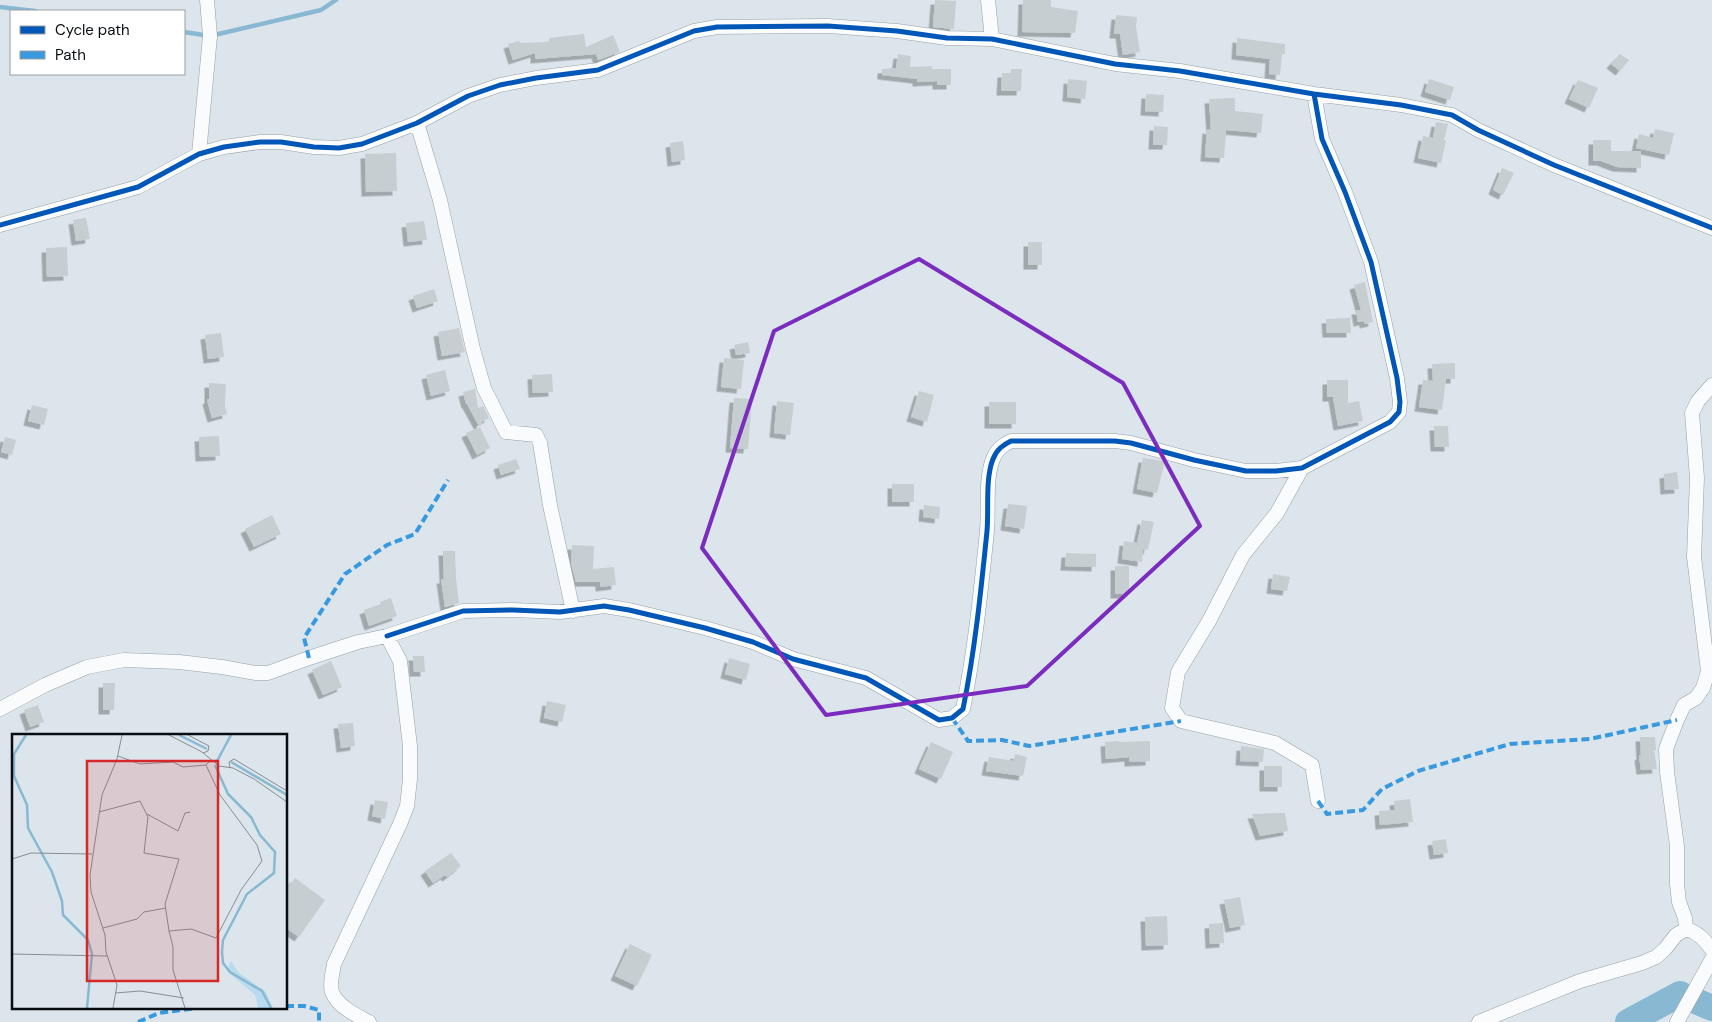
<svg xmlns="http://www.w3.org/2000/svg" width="1712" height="1022" font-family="'DM Sans',sans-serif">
	<defs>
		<filter id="shadow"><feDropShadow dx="-4.5" dy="4.5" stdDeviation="0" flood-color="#0004"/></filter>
	</defs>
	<rect width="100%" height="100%" fill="#dbe5eb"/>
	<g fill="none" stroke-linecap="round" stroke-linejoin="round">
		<path stroke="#89b9d2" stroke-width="4.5" d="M 0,7 L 35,11
			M 184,32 L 210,36 L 321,10 L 336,0"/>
		<path stroke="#89b9d2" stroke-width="26" d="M 1698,1002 L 1712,1008
			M 1628,1022 L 1680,994"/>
	</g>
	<path fill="#c6ced2" filter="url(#shadow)" d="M 935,0 L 956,1 L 954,29 L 933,27 Z
		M 1023,0 L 1051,0 L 1051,7 L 1078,11 L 1075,33 L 1022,32 Z
		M 1116,15 L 1137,17 L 1136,26 L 1140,52 L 1123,55 L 1120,34 L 1114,34 Z
		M 584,34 L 586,47 L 613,35 L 620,52 L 598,60 L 596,54 L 535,59 L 535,53 L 513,60 L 508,44 L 519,41 L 520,43 L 549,42 L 549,38 Z
		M 1237,38 L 1285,44 L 1285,54 L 1282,54 L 1280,75 L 1269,74 L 1270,59 L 1236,55 Z
		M 898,54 L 911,56 L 910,67 L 932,66 L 932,69 L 951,69 L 951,85 L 937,85 L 937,81 L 917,82 L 917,79 L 882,75 L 882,69 L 896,68 Z
		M 1620,54 L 1629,60 L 1620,71 L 1611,64 Z
		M 1011,69 L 1022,69 L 1021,91 L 1001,91 L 1002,73 L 1011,73 Z
		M 1068,79 L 1087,81 L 1085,99 L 1067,97 Z
		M 1429,79 L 1454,87 L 1450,100 L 1425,92 Z
		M 1578,80 L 1598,88 L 1589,108 L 1569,99 Z
		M 1146,94 L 1164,95 L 1163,112 L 1145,111 Z
		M 1235,98 L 1235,111 L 1263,114 L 1261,133 L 1226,130 L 1224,158 L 1205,157 L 1207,129 L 1211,130 L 1209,99 Z
		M 1436,122 L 1448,124 L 1444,140 L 1446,141 L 1441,163 L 1418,158 L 1423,136 L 1433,138 Z
		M 1154,126 L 1168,127 L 1167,145 L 1153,145 Z
		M 1655,129 L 1674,133 L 1669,155 L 1636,148 L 1639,134 L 1653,138 Z
		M 1593,140 L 1611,140 L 1611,151 L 1641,151 L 1641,168 L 1617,167 L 1601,161 L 1593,161 Z
		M 683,141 L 685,160 L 672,162 L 670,143 Z
		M 396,153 L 397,191 L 366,192 L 365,154 Z
		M 1502,168 L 1514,173 L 1503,195 L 1493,190 Z
		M 86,218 L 90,239 L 76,241 L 73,220 Z
		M 424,221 L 427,240 L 408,242 L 406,223 Z
		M 1028,242 L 1042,242 L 1042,265 L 1028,265 Z
		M 67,247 L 68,276 L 47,277 L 46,248 Z
		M 1365,282 L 1373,322 L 1364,324 L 1364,321 L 1358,322 L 1356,310 L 1361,310 L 1354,285 Z
		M 434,289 L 438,301 L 417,308 L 413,296 Z
		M 1350,318 L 1351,333 L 1327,333 L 1326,319 Z
		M 459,328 L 465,352 L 442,356 L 438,332 Z
		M 221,333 L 224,357 L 208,359 L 205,335 Z
		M 748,342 L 750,353 L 736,355 L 734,345 Z
		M 724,358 L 744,360 L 741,389 L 721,387 Z
		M 1455,363 L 1455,379 L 1446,379 L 1442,410 L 1419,407 L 1423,380 L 1433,381 L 1432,364 Z
		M 445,370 L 450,391 L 431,396 L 426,375 Z
		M 552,374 L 553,392 L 533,393 L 532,375 Z
		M 1327,380 L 1348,380 L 1348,403 L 1359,401 L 1363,421 L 1338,426 L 1333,397 L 1327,397 Z
		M 209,383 L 226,384 L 225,406 L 227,414 L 212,418 L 207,400 L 209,399 Z
		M 475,389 L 478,408 L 483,406 L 489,418 L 481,422 L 482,425 L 479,426 L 467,404 L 466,404 L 463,392 Z
		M 919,391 L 934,395 L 927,422 L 911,417 Z
		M 734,398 L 752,399 L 748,449 L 730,448 Z
		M 777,401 L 794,403 L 790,435 L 774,433 Z
		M 989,402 L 1016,402 L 1016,424 L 989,424 Z
		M 32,405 L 48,409 L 44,425 L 28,421 Z
		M 1434,426 L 1448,426 L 1449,447 L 1435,447 Z
		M 480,427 L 490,448 L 477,455 L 466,433 Z
		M 219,436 L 220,456 L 200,457 L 199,437 Z
		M 5,437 L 16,440 L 12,455 L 1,452 Z
		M 1143,458 L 1165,461 L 1157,493 L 1137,489 Z
		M 516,459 L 520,469 L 501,475 L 498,465 Z
		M 1677,472 L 1679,489 L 1665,490 L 1664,474 Z
		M 892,484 L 914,484 L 914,502 L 892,502 Z
		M 1008,504 L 1027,506 L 1024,529 L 1005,526 Z
		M 924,505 L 940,507 L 939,519 L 923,517 Z
		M 272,515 L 281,534 L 254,547 L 245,529 Z
		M 1142,520 L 1154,522 L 1148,550 L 1143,549 L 1142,562 L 1122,559 L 1124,541 L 1137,543 Z
		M 572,545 L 594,546 L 593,569 L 614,567 L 616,585 L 600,587 L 600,582 L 576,582 L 571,563 Z
		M 443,551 L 455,551 L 456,579 L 459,603 L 445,607 L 441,579 L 444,579 Z
		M 1066,553 L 1096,554 L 1096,567 L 1065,566 Z
		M 1115,566 L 1129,566 L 1129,594 L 1115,594 Z
		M 1273,574 L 1290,577 L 1287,591 L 1271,589 Z
		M 391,598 L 397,616 L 369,626 L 364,610 L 381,604 L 380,602 Z
		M 413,656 L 424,656 L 425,672 L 414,672 Z
		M 729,658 L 750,664 L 746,680 L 725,674 Z
		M 331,661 L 342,687 L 323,695 L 312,670 Z
		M 103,683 L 115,683 L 114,710 L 103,710 Z
		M 547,701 L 566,705 L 562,722 L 544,718 Z
		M 38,705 L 44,722 L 30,727 L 24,710 Z
		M 353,723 L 355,746 L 341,748 L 338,724 Z
		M 1640,737 L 1655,737 L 1656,750 L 1654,750 L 1657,769 L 1641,770 L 1639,756 L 1641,755 Z
		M 1119,741 L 1119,742 L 1150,741 L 1150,761 L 1129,762 L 1129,757 L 1106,759 L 1105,742 Z
		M 931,742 L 953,752 L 941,779 L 919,769 Z
		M 1241,746 L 1264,749 L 1263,762 L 1240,761 Z
		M 1015,754 L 1027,757 L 1023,776 L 986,771 L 989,757 L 1014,761 Z
		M 1264,766 L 1282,766 L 1282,787 L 1264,787 Z
		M 1410,799 L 1413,822 L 1380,825 L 1379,811 L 1395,810 L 1394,801 Z
		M 375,800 L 388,802 L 385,819 L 372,816 Z
		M 1279,813 L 1285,813 L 1288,831 L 1260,836 L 1252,814 Z
		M 1446,839 L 1448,853 L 1434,855 L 1432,841 Z
		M 451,853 L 461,866 L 447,877 L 445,875 L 433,883 L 425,871 Z
		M 295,878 L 325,900 L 299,937 L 286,928 L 286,891 Z
		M 1240,897 L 1245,925 L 1230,928 L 1224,900 Z
		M 1167,916 L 1168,945 L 1146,946 L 1145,917 Z
		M 1223,923 L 1224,943 L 1210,944 L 1209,924 Z
		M 630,944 L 652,955 L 637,986 L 615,976 Z"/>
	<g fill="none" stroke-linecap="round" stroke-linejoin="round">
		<defs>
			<path id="minor" d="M 988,0 L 992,39
				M 417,123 L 440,200 L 473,349 L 484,388 L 506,432 L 536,435 L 540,443 L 550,505 L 573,611
				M 199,154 L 210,36 L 207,0
				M 0,225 L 138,187 L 199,154 L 224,147 L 260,142 L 281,142 L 314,147 L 339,148 L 362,144 L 417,123 L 468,96 L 500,85 L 536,78 L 598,70 L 694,31 L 717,27 L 828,26 L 897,31 L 947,38 L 992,39 L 1115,64 L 1180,71 L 1314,94 L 1401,105 L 1452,115 L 1478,130 L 1554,165 L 1712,228
				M 1302,468 L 1277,513 L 1243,555 L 1209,621 L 1178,672 L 1172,708 L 1181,721 L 1275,743 L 1312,765 L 1318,801
				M 387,636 L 463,611 L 513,610 L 560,612 L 604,606 L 629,610 L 705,628 L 753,642 L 793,659 L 866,678 L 939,720 L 952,718 L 963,709 C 975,650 981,590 987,531 C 989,509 985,479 993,459 C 997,449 1003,445 1011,441 L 1115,441 L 1131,443 L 1194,460 L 1246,471 L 1276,471 L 1302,468 L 1390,422 L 1399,412 L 1400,402 L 1397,378 L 1371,262 L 1345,192 L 1322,139 L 1314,94
				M 0,709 L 45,685 L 87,667 L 124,660 L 179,662 L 222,667 L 256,673 L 268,673 L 309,658 L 358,642 L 387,636 L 400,661 L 410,746 L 410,779 L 407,806 L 400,824 L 334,964 C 333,972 329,984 332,992 C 338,1007 356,1015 369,1022
				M 1686,929 L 1685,918 L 1679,902 L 1677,884 L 1677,846 L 1667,772 L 1666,749 L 1677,720 L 1684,705 L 1696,698 L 1703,688 L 1708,671 L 1694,557 L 1697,478 L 1692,413 L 1698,401 L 1712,385
				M 1479,1022 L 1580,981 L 1642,963 L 1656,957 L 1665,949 L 1676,935 L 1686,929 C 1698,932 1705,940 1712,950
				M 1677,1022 L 1712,959"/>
		</defs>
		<use href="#minor" stroke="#98a0a4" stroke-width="15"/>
		<use href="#minor" stroke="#fafbfc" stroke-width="14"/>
		<path stroke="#3999de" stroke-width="4" stroke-dasharray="8 4" stroke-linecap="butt" d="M 309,658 L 304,638 L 345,574 L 387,545 L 415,534 L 448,480
			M 952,718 L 968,741 L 1002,740 L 1029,746 L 1181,721
			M 1318,801 L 1327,814 L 1363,810 L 1382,789 L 1418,771 L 1510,744 L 1590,739 L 1677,720
			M 286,1006 L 304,1006 L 319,1010 L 319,1022
			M 138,1022 L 159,1013 L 198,1008"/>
		<defs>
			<path id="cycleway" d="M 0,225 L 138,187 L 199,154 L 224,147 L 260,142 L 281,142 L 314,147 L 339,148 L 362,144 L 417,123 L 468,96 L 500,85 L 536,78 L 598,70 L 694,31 L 717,27 L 828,26 L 897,31 L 947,38 L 992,39 L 1115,64 L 1180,71 L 1314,94 L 1401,105 L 1452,115 L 1478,130 L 1554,165 L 1712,228
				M 387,636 L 463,611 L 513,610 L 560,612 L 604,606 L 629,610 L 705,628 L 753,642 L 793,659 L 866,678 L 939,720 L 952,718 L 963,709 C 975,650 981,590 987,531 C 989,509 985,479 993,459 C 997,449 1003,445 1011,441 L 1115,441 L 1131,443 L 1194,460 L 1246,471 L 1276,471 L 1302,468 L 1390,422 L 1399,412 L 1400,402 L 1397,378 L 1371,262 L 1345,192 L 1322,139 L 1314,94"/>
		</defs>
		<use href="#cycleway" stroke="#fff" stroke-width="8"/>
		<use href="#cycleway" stroke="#0057b8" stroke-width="5"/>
	</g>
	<path fill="none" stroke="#7b2cbf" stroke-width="4" stroke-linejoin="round" d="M 919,259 L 1123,383 L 1200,526 L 1027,686 L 826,715 L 702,548 L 774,331 Z"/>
	<g transform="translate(12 734)">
		<rect width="275" height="275" fill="#dbe5eb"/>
		<path d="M 219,227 L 226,238 L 254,258 L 261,274 L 246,274 L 243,261 L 215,237 Z" fill="#b9dbef"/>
		<path fill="none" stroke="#89b9d2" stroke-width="2.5" d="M 14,1 L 2,20 L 2,42 L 15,71 L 16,94 L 40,138 L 50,167 L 51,181 L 76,206 L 80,220 L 75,274M 167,1 L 195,15M 219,28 L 275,61M 204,29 L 219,1M 203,31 L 216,60 L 239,83 L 248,101 L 263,118 L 262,139 L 235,160 L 211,206 L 210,218 L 211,229 L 218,238 L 250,257 L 259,274"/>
		<path fill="none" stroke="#868f93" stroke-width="1" d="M 157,1 L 190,18 L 207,32 L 221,34 L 242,45 L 275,68M 176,1 L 197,12 L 196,17 L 191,19M 106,22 L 128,30 L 161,28 L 171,33 L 194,31M 218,34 L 217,28 L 222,25 L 275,57M 87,78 L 128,67 L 136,83 L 132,119 L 167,125 L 153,170 L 157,197M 135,80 L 166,97 L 173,79 L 178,78M 0,125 L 19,119 L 80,120M 91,194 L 125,185 L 132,178 L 154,174M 0,220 L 95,222M 103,259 L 128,257 L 172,264M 101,274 L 105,251 L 94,218 L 93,201 L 79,158 L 78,141 L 90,61 L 105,25 L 110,1M 173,274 L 161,236 L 161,213 L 157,197 L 179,195 L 204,204 L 229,156 L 250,127 L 245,111 L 208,61 L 194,31 L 198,27"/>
		<path fill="#d62828" fill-opacity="0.15" stroke="#d62828" stroke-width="2.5" d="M 75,27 L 206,27 L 206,247 L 75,247 Z"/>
		<rect width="275" height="275" fill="none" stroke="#070d10" stroke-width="2.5"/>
	</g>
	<rect x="10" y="10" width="175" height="65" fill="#ffffff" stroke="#9c9e9f"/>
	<rect x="20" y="26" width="25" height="8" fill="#0057b8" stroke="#9c9e9f"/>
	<text x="55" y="35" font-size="15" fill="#070d10">Cycle path</text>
	<rect x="20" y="51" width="25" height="8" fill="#3999de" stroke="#9c9e9f"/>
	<text x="55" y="60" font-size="15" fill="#070d10">Path</text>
</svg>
